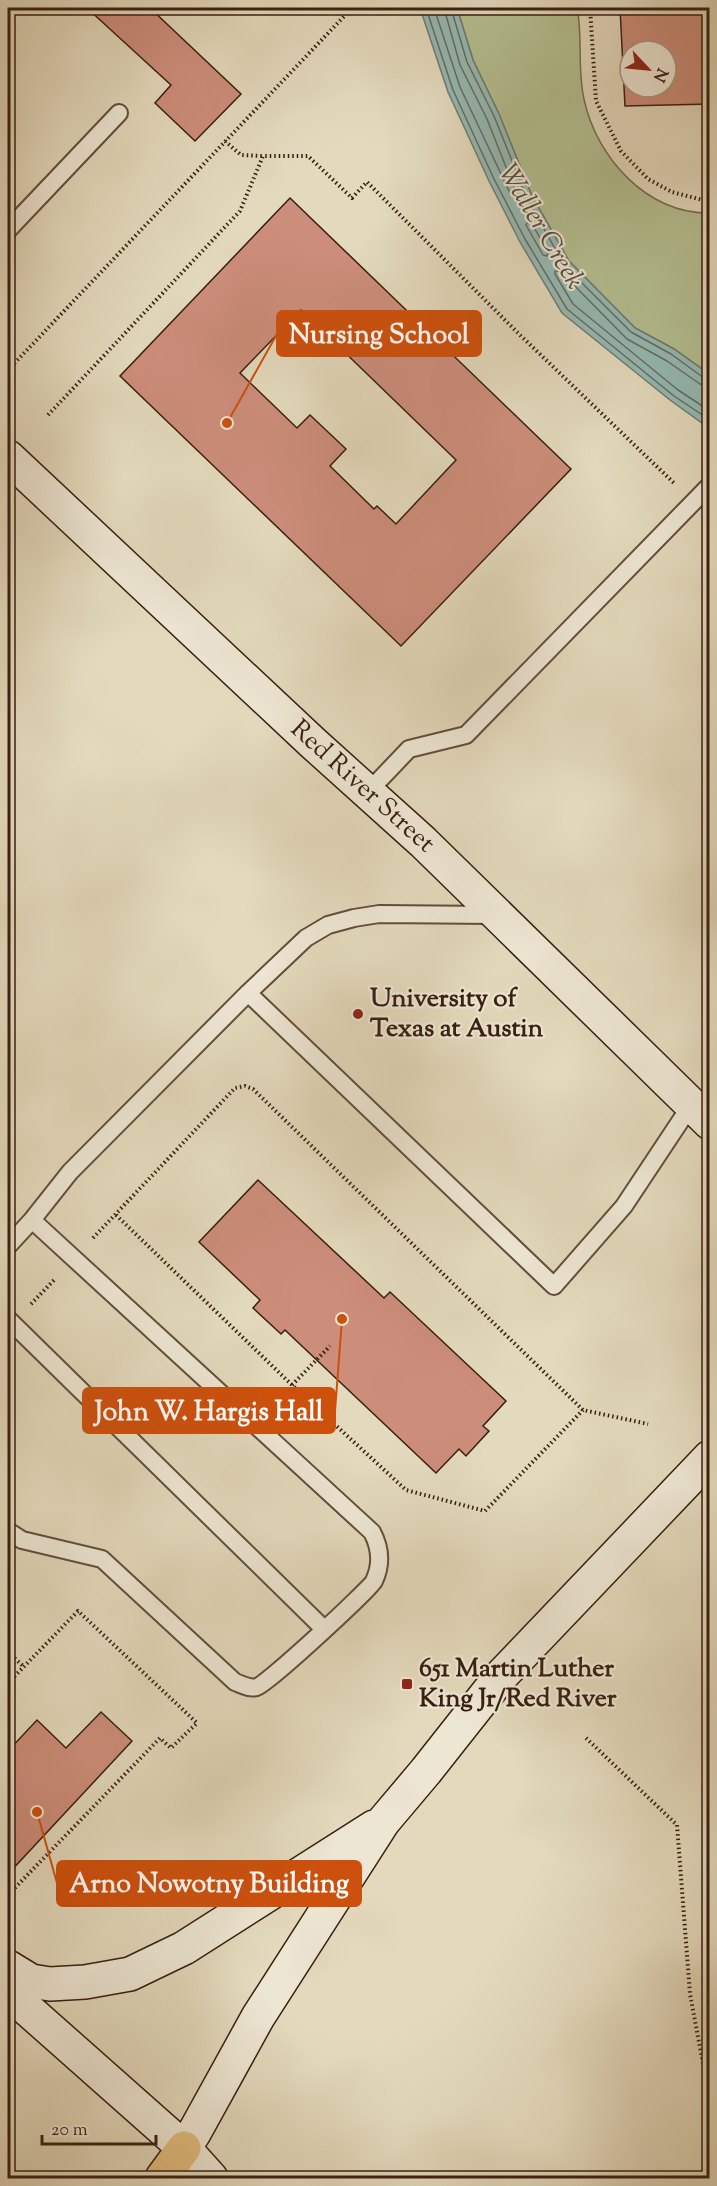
<svg xmlns="http://www.w3.org/2000/svg" width="717" height="2186" font-family="'Sorts Mill Goudy',serif">
	<rect width="100%" height="100%" fill="#e3d9bc"/>
	<filter id="stains"><feTurbulence type="fractalNoise" baseFrequency=".00333" numOctaves="4"/><feColorMatrix values="0 0 0 0 .2 0 0 0 0 .09 0 0 0 0 .02 0 0 0 .5 -.17"/></filter>
	<radialGradient id="worn" r=".72"><stop offset=".6" stop-color="#630" stop-opacity="0"/><stop offset="1" stop-color="#630" stop-opacity=".3"/></radialGradient>
	<path fill="#b4bf91" stroke="#766e51" stroke-width="1.5" d="M 457,8 L 577,8 C 583,37 577,69 584,99 C 596,157 647,214 709,213 L 709,374 L 674,349 L 635,328 L 569,261 L 532,196 L 499,114 L 473,60 Z"/>
	<path fill="#95bab4" stroke="#707c73" stroke-width="1.5" d="M 420,8 L 457,8 L 473,60 L 499,114 L 532,196 L 569,261 L 635,328 L 674,349 L 709,374 L 709,428 L 670,400 L 562,313 L 520,242 L 489,181 L 448,92 Z"/>
	<g fill="none" stroke-linecap="round" stroke-linejoin="round">
		<path stroke="#666c62" stroke-width="1.5" d="M 426,8 L 453,90 L 494,179 L 525,239 L 567,309 L 674,396 L 710,420
			M 434,8 L 460,87 L 510,193 L 514,194 L 515,190 L 487,119 L 460,65 L 444,8
			M 451,8 L 467,62 L 494,116 L 527,198 L 564,265 L 631,332 L 671,354 L 704,378 L 710,379
			M 528,221 L 531,222 L 548,252 L 547,256 L 543,255 L 526,225 Z
			M 710,387 L 700,384 L 667,361 L 627,339 L 560,271 L 555,271 L 555,274 L 573,304 L 678,390 L 710,411"/>
	</g>
	<path fill="#cc8d7a" stroke="#381e11" stroke-width="1.5" fill-rule="evenodd" d="M 87,8 L 150,8 L 241,94 L 195,141 L 155,103 L 171,85 Z
		M 620,8 L 710,8 L 710,104 L 625,106 ZM 630,51 L 666,51 L 666,87 L 630,87 Z
		M 290,198 L 571,469 L 401,646 L 120,376 ZM 301,310 L 456,460 L 396,524 L 377,506 L 374,509 L 330,466 L 346,449 L 310,415 L 297,428 L 240,373 Z
		M 258,1180 L 384,1298 L 390,1292 L 506,1401 L 483,1426 L 489,1431 L 466,1456 L 459,1449 L 436,1473 L 285,1330 L 281,1334 L 253,1308 L 260,1300 L 199,1242 Z
		M 101,1712 L 132,1741 L 8,1874 L 8,1751 L 37,1720 L 66,1748 Z"/>
	<g fill="none" stroke-linecap="round" stroke-linejoin="round">
		<defs>
			<path id="service" d="M 8,230 L 119,113
				M 367,793 L 409,749 L 466,735 L 710,485
				M 248,993 L 554,1286 L 624,1206 L 691,1105
				M 8,1246 L 32,1220
				M 8,1319 L 324,1629
				M 8,1531 L 22,1540 L 102,1559 L 235,1682 C 243,1685 249,1689 257,1687 C 265,1686 370,1589 374,1581 C 382,1564 380,1547 372,1532 L 32,1220 L 70,1172 L 248,993 L 306,938 L 328,925 L 354,918 L 379,914 L 494,915"/>
			<path id="secondary" d="M 8,457 L 313,743 L 423,842 L 710,1123
				M 8,1967 L 31,1981 L 50,1984 L 85,1982 L 130,1974 L 184,1948 L 374,1827
				M 8,1992 L 184,2148 L 211,2178
				M 184,2148 L 194,2133 L 258,2017 L 383,1822 L 426,1771 L 501,1676 L 710,1457"/>
			<path id="primary" d="M 162,2178 L 184,2148"/>
		</defs>
		<use href="#service" stroke="#634d3c" stroke-width="20"/>
		<use href="#secondary" stroke="#381e11" stroke-width="36"/>
		<use href="#primary" stroke="#381e11" stroke-width="36"/>
		<path stroke="#381e11" stroke-width="4" stroke-dasharray="1.5 3" stroke-linecap="butt" d="M 590,8 L 596,101 L 621,151 L 648,179 L 672,192 L 710,202
			M 225,141 L 241,155 L 263,156
			M 8,370 L 352,8
			M 48,415 L 240,211 L 263,156 L 308,156 L 352,198 L 367,182 L 520,335 L 675,484
			M 116,1215 L 292,1385 L 406,1490 L 485,1511 L 583,1410
			M 93,1238 L 235,1088 L 245,1086 L 253,1089 L 583,1410 L 648,1424
			M 31,1304 L 55,1279
			M 292,1385 L 330,1346
			M 8,1652 L 23,1666
			M 8,1683 L 78,1611 L 197,1723 L 171,1748 L 160,1738 L 8,1895
			M 586,1738 L 677,1825 L 690,1994 L 710,2101"/>
		<use href="#service" stroke="#ede6d3" stroke-width="16"/>
		<use href="#secondary" stroke="#ede6d3" stroke-width="33"/>
		<use href="#primary" stroke="#e2bc7e" stroke-width="33"/>
	</g>
	<g fill="#8f2418" stroke="#ede6d3" stroke-width="2">
		<circle cx="358" cy="1014" r="6"/>
		<rect x="401" y="1678" width="12" height="12" rx="3"/>
	</g>
	<g text-anchor="middle" dominant-baseline="central" stroke-width="4.5" stroke-linejoin="round" paint-order="stroke">
		<g font-size="26" fill="#381e11" stroke="#ede6d3">
			<text transform="translate(362 787) rotate(42)">Red River Street</text>
		</g>
		<g font-size="26" font-weight="bold" fill="#381e11" stroke="#ede6d3" text-anchor="start">
			<text x="370" y="999">University of<tspan x="370" dy="30">Texas at Austin</tspan></text>
			<text x="419" y="1669">651 Martin Luther<tspan x="419" dy="30">King Jr/Red River</tspan></text>
		</g>
		<g font-size="27" font-style="italic" fill="#544d42" stroke="#ede6d3">
			<text transform="translate(540 227) rotate(59)">Waller Creek</text>
		</g>
	</g>
	<path fill="none" stroke="#ce500d" stroke-width="2" d="M227 423L277 334M342 1319L335 1411M37 1812L57 1883"/>
	<g fill="#ce500d" stroke="#ede6d3" stroke-width="2">
		<circle cx="227" cy="423" r="6"/>
		<circle cx="342" cy="1319" r="6"/>
		<circle cx="37" cy="1812" r="6"/>
	</g>
	<g fill="#ce500d" stroke="#ce500d" stroke-width="2">
		<rect x="277" y="311" width="204" height="45" rx="6"/>
		<rect x="83" y="1388" width="252" height="45" rx="6"/>
		<rect x="57" y="1861" width="304" height="45" rx="6"/>
	</g>
	<g font-size="27" text-anchor="middle" font-weight="bold" fill="#fff">
		<text x="379" y="343">Nursing School</text>
		<text x="209" y="1420">John W. Hargis Hall</text>
		<text x="209" y="1892">Arno Nowotny Building</text>
	</g>
	<rect width="717" height="2186" fill="none" stroke="#e3d9bc" stroke-width="30"/>
	<rect x="9" y="9" width="699" height="2168" fill="none" stroke="#381e11" stroke-width="3"/>
	<rect x="15" y="15" width="687" height="2156" fill="none" stroke="#381e11" stroke-width="1.5"/>
	<g transform="translate(648 69) rotate(116)"><circle r="28" fill="#ede6d3" stroke="#a59685" stroke-width="1.5"/>
	<path d="M0-4.5L10 22L0 15L-10 22Z" fill="#8f2418"/>
	<text y="-9" font-size="16" font-weight="bold" text-anchor="middle" fill="#381e11">N</text>
	</g>
	<path d="M42 2135v9h114v-9" fill="none" stroke="#381e11" stroke-width="3"/>
	<text x="51" y="2135" font-size="18" fill="#381e11" stroke="#ede6d3" stroke-width="4.5" paint-order="stroke">20 m</text>
	<rect width="100%" height="100%" filter="url(#stains)"/>
	<rect width="100%" height="100%" fill="url(#worn)"/>
</svg>
